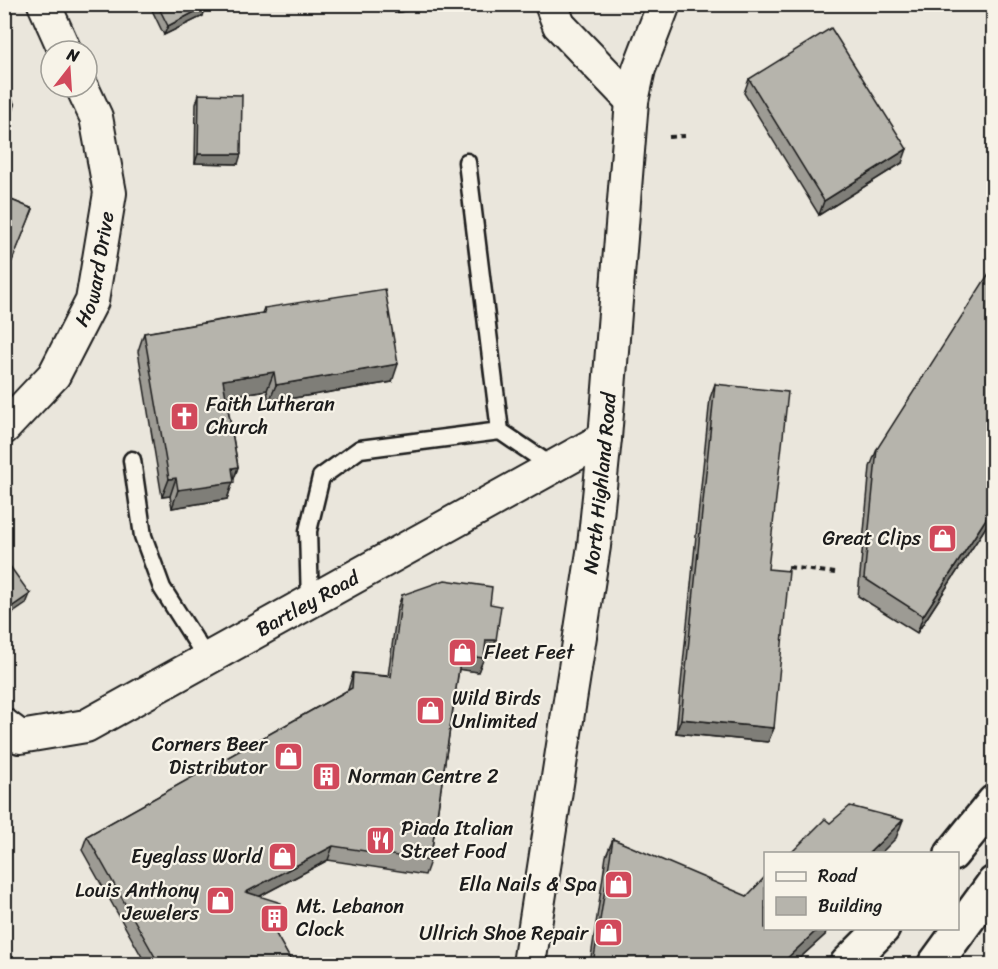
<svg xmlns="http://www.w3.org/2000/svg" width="998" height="969" font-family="Sriracha,sans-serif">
	<rect width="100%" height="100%" fill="#eae6dc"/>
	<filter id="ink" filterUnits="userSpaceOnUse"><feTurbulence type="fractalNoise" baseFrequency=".0167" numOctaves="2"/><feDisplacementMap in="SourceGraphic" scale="12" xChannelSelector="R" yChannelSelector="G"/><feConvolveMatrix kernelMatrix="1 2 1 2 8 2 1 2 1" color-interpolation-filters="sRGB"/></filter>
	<g filter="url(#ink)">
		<path fill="#a3a19a" stroke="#6d6c68" stroke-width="1.5" d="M 10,854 L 8,917 L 5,918 L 5,858 Z"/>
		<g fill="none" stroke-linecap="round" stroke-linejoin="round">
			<defs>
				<path id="service" d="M 467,162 L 500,431
					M 132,460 L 143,536 L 162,588 L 207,659
					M 310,602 L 308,531 L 321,477 L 360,449 L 500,431 L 553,467"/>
				<g id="minor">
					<path d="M 44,4 L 65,51"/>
					<path d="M 551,4 L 559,25 L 632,101"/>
					<path id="s1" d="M 4,428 L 54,375 L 92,301 L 110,193 L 96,117 L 82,87"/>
					<path id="s2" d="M 4,725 L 20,737 L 86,726 L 605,438"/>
					<path id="s3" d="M 529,964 L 594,546 L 605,438 L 632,101 L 639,69 L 664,4"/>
				</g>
				<path id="primary" d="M 952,854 L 994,802
					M 847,964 L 883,928
					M 935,964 L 994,883"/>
			</defs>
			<use href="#service" stroke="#1c1c1c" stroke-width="21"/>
			<use href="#minor" stroke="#1c1c1c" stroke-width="36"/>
			<use href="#primary" stroke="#1c1c1c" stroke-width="38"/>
			<path stroke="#1c1c1c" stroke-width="4" stroke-dasharray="6 4.5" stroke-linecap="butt" d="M 669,137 L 685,136
				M 788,567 L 835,573"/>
			<use href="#service" stroke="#f7f3e8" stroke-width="16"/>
			<use href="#minor" stroke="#f7f3e8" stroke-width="32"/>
			<use href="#primary" stroke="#f7f3e8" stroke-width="33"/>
		</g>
		<path fill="#9d9b94" stroke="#1c1c1c" stroke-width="1.5" d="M 149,4 L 205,4 L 203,16 L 164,35 Z
			M 394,4 L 436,4 L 395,13 Z
			M 749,79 L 902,163 L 819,215 L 744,93 Z
			M 199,94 L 238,164 L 195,163 L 196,104 Z
			M 4,197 L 33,209 L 8,270 L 4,269 Z
			M 264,308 L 392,382 L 269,402 L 267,390 L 226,397 L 238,467 L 227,499 L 172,508 L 170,496 L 162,497 L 138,351 L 144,333 L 262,313 Z
			M 715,384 L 768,569 L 774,728 L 768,742 L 676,733 L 710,398 Z
			M 877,449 L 993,516 L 917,633 L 858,596 L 870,467 Z
			M 402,595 L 490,604 L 491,654 L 484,654 L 478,672 L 459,669 L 430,861 L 425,875 L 328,860 L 260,896 L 273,929 L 293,964 L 146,964 L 82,850 L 87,836 L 348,690 L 353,673 L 388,676 L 397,609 Z
			M 613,839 L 825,935 L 793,964 L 590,964 L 606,856 Z"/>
		<path fill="#7f7e78" stroke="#1c1c1c" stroke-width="1.5" d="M 398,4 L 436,4 L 395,13 Z
			M 206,6 L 203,16 L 164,35 L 168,26 Z
			M 15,105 L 12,115 L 4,119 L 4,111 Z
			M 907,149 L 902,163 L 819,215 L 824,201 Z
			M 198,154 L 241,154 L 238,164 L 195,163 Z
			M 398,364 L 392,382 L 269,402 L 276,385 Z
			M 274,372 L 267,390 L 217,398 L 223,380 Z
			M 238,467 L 227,499 L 172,508 L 178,490 L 232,468 Z
			M 176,478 L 170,496 L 162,497 L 169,479 Z
			M 993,508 L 993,516 L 917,633 L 923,616 Z
			M 30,594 L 26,604 L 4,619 L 4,612 Z
			M 486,640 L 496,640 L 491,654 L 481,654 Z
			M 461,655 L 484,658 L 478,672 L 456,669 Z
			M 681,719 L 774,728 L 768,742 L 676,733 Z
			M 903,820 L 896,838 L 880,854 L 868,854 Z
			M 333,846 L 328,860 L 241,906 L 246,892 Z
			M 819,928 L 827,928 L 825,935 L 793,964 L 781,964 Z"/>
		<path fill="#b6b4ac" stroke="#1c1c1c" stroke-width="1.5" d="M 157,4 L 205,4 L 206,6 L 168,26 Z
			M 831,28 L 907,149 L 824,201 L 749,79 Z
			M 4,84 L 15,105 L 4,111 Z
			M 199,94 L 242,95 L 241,154 L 198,154 Z
			M 4,197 L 33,209 L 12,261 L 4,258 Z
			M 993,267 L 993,508 L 923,616 L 864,578 L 877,449 Z
			M 385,289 L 398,364 L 276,385 L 274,372 L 223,380 L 238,467 L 232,468 L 234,482 L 178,490 L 176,478 L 169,479 L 144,333 L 265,313 L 264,308 Z
			M 715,384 L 788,392 L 768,569 L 789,571 L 774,728 L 681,719 Z
			M 4,558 L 30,594 L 4,612 Z
			M 445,580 L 492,587 L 490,604 L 501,606 L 496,640 L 486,640 L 484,658 L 461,655 L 430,861 L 333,846 L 246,892 L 281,903 L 273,929 L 293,964 L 159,964 L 87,836 L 352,688 L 353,673 L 391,677 L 402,595 Z
			M 850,806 L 903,820 L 868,854 L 790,854 L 825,819 L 830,823 Z
			M 613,839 L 747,896 L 765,877 L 765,928 L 819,928 L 781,964 L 593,964 Z"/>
	</g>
	<defs>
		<symbol id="church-square" viewBox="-11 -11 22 22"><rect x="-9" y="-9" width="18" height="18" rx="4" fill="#d1495b" stroke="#f7f3e8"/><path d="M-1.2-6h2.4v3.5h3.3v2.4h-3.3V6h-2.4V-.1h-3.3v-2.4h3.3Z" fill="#fff"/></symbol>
		<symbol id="shop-square" viewBox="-11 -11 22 22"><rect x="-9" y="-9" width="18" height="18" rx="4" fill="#d1495b" stroke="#f7f3e8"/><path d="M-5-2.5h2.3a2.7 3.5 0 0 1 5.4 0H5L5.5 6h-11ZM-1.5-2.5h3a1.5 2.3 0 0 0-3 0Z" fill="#fff"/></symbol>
		<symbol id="building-square" viewBox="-11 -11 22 22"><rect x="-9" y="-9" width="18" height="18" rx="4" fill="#d1495b" stroke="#f7f3e8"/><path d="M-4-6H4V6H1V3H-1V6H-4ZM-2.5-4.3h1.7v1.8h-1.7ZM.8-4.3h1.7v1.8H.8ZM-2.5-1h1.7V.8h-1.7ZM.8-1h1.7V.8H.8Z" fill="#fff"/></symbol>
		<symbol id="restaurant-square" viewBox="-11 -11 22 22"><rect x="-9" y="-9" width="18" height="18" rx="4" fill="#d1495b" stroke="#f7f3e8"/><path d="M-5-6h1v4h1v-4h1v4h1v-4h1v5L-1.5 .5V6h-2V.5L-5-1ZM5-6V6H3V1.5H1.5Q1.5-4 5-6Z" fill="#fff"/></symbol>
	</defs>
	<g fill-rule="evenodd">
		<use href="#church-square" x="168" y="400" width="33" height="33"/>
		<use href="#shop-square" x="926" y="522" width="33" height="33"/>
		<use href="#shop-square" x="446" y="636" width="33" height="33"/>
		<use href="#shop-square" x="414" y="694" width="33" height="33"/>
		<use href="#shop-square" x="272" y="740" width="33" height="33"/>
		<use href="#building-square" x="310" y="760" width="33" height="33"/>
		<use href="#restaurant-square" x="364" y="824" width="33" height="33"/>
		<use href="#shop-square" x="266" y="840" width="33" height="33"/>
		<use href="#shop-square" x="602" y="868" width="33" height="33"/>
		<use href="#shop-square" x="204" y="884" width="33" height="33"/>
		<use href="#building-square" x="258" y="902" width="33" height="33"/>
		<use href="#shop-square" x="592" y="916" width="33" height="33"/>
	</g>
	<g text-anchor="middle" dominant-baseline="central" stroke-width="4.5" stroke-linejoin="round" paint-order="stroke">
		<g font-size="20" fill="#1c1c1c" stroke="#f7f3e8">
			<text stroke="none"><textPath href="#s1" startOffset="188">Howard Drive</textPath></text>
			<text stroke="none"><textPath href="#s3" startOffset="486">North Highland Road</textPath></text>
			<text stroke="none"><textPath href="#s2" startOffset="340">Bartley Road</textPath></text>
		</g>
		<g font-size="20" fill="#1c1c1c" stroke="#f7f3e8" text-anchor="start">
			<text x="206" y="404">Faith Lutheran<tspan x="206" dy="23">Church</tspan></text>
			<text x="921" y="538" text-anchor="end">Great Clips</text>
			<text x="484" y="652">Fleet Feet</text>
			<text x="452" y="698">Wild Birds<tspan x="452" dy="23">Unlimited</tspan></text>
			<text x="267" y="744" text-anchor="end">Corners Beer<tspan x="267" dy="23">Distributor</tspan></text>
			<text x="348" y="776">Norman Centre 2</text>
			<text x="401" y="828">Piada Italian<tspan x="401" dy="23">Street Food</tspan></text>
			<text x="262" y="856" text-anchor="end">Eyeglass World</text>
			<text x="597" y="884" text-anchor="end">Ella Nails &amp; Spa</text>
			<text x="199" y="890" text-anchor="end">Louis Anthony<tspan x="199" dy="23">Jewelers</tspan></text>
			<text x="296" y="906">Mt. Lebanon<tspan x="296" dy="23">Clock</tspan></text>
			<text x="588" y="933" text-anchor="end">Ullrich Shoe Repair</text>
		</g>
	</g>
	<rect width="998" height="969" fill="none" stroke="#f7f3e8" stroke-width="24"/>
	<rect x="12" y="12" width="974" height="945" fill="none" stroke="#1c1c1c" stroke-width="2" filter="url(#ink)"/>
	<rect x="764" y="852" width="195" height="78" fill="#f7f3e8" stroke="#9f9d96" stroke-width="1.5"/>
	<rect x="776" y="872" width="30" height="9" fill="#f7f3e8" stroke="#9f9d96" stroke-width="1.5"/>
	<text x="818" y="882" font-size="18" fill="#1c1c1c">Road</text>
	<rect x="776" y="897" width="30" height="18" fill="#b6b4ac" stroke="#9f9d96" stroke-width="1.5"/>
	<text x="818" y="912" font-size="18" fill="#1c1c1c">Building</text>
	<g transform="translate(69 69) rotate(17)"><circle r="28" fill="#f7f3e8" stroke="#9f9d96" stroke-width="1.5"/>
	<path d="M0-4.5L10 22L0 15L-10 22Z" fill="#d1495b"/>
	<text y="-9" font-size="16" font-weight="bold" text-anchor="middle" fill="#1c1c1c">N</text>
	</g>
</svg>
